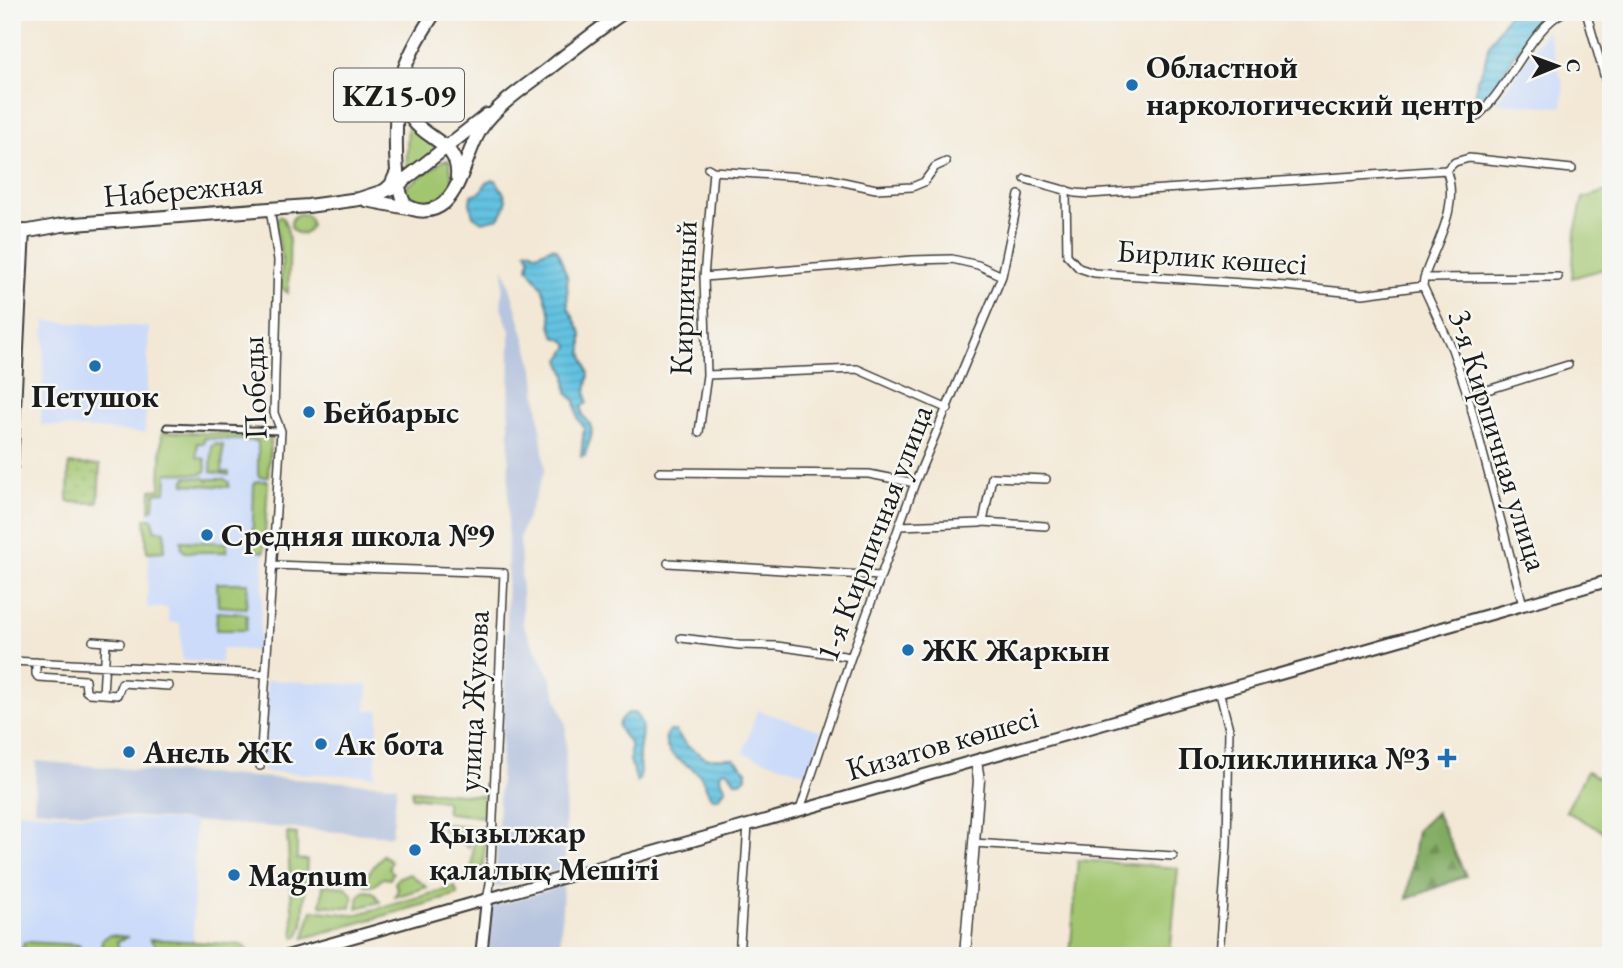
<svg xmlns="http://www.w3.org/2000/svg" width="1623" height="968" font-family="'EB Garamond',serif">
	<defs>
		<pattern id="forest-firs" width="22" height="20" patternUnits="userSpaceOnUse" patternTransform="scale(1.75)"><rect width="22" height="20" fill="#81ab62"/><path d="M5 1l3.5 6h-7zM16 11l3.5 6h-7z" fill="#698a50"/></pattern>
		<pattern id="park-dots" width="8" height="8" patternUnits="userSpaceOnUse" patternTransform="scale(1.75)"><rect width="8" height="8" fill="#a2c66f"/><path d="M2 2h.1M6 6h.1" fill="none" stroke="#8baa60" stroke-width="1.8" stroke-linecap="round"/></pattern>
		<pattern id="water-rules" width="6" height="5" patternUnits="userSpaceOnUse" patternTransform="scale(1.75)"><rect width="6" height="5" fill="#63c2e1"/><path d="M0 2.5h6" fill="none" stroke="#55a6c0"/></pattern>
	</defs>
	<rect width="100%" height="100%" fill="#f6f6f2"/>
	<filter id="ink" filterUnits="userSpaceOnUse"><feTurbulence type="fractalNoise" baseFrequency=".0143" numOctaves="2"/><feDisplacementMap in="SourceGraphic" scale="14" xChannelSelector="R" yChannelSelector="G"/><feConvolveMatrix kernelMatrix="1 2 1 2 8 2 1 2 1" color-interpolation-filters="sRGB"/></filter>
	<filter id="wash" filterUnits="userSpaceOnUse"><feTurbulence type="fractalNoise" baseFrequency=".00686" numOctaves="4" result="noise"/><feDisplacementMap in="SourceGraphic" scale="28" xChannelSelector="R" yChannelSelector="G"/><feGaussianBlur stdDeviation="1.57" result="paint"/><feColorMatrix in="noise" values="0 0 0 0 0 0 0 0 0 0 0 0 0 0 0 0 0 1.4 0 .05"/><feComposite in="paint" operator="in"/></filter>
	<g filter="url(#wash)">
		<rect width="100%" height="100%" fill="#f3e8d5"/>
		<path fill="#ccdbf9" d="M 1547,30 L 1564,87 L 1562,107 L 1496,103 Z
			M 45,321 L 149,327 L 145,433 L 41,425 Z
			M 162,432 L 271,435 L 259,651 L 222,648 L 221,663 L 182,660 L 180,623 L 169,623 L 168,608 L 147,608 L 151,490 L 160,489 Z
			M 267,680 L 368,685 L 366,710 L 379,710 L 375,776 L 263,772 Z
			M 757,710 L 822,731 L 808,774 L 743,753 Z
			M 12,811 L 195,822 L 193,956 L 12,956 Z"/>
		<path fill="#b8c5de" d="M 504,267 L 534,369 L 545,470 L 520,536 L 523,625 L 551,679 L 566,725 L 565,868 L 495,888 L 507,627 L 510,331 L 501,307 Z
			M 36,761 L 154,771 L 397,785 L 392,836 L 34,809 Z
			M 563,886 L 560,956 L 488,956 L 491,907 Z"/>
		<path fill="#a2c66f" stroke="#5f7146" stroke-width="2" d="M 408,123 L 420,136 L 442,148 L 406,177 Z
			M 449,160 L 453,182 L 447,192 L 437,202 L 422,206 L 407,202 L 404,190 L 406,187 L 443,161 Z
			M 1611,190 L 1611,267 L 1572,278 L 1575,232 L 1583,198 Z
			M291 224a10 10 0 1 1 20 0a10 10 0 1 1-20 0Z
			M 281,216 C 294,230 288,273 288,293 L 281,287 L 282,258 L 276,227 L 277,218 Z
			M 162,432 L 271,435 L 268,477 L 260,477 L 258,475 L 258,441 L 204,438 L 204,443 L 197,443 L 197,457 L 205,459 L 206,471 L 202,474 L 167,473 L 166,492 L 155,493 L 154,508 L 150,511 L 151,490 L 160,489 Z
			M 215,444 L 223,445 L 222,472 L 229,472 L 229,475 L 211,472 L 212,446 Z
			M 186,477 L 205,478 L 208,481 L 209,479 L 224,479 L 229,482 L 229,487 L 184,484 Z
			M 258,481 L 268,481 L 264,552 L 252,550 L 254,483 Z
			M 150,518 L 153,520 L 154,530 L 165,531 L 164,551 L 147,552 L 145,519 Z
			M 181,541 L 227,543 L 226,552 L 185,552 L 182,549 Z
			M 217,583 L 248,583 L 246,608 L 218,606 Z
			M 217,612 L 247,614 L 246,630 L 216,630 Z
			M 1587,771 L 1611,784 L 1611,836 L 1566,811 Z
			M 412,790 L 484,796 L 483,817 L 448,813 L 446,810 L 446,801 L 412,797 Z
			M 445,824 L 470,826 L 469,848 L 442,829 Z
			M 474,827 L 483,828 L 486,831 L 483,869 L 472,868 Z
			M 287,833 L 297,834 L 297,859 L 307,860 L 303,925 L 298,937 L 294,937 Z
			M 383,855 L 391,861 L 389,868 L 393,873 L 390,879 L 383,878 L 375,885 L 365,885 L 363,880 Z
			M 1078,860 L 1178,868 L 1170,956 L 1070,956 Z
			M 410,874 L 427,887 L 395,897 L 398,889 L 395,883 L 399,877 Z
			M 323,885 L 346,887 L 353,896 L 351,908 L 321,905 Z
			M 455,887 L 458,895 L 304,938 L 312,910 L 354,915 Z
			M 365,891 L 373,892 L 380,902 L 357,908 L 359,896 Z
			M 109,935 L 129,937 L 117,941 L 120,954 L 101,956 L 102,940 Z
			M 150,939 L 243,945 L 248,950 L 247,955 L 244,956 L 179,956 L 176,947 L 158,950 Z
			M 24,942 L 80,945 L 79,956 L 12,956 L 12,949 L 23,949 Z"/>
		<path fill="url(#forest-firs)" stroke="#4e643f" stroke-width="2" d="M 1436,812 L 1466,876 L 1407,899 L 1417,830 Z"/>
		<path fill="url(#park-dots)" stroke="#5f7146" stroke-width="2" d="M 69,464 L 100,465 L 98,503 L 68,502 Z"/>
		<path fill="url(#water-rules)" stroke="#406f7e" stroke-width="2" d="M 1510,12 L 1546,12 L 1512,58 L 1489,99 L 1482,103 L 1475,100 L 1477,80 L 1484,66 L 1489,45 Z
			M 492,180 L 496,180 C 506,197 511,200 499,218 L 482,222 L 473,216 L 470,203 L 471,195 L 481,192 L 486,183 Z
			M 552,247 L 557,249 L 567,276 L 568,307 L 582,334 L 582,352 L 589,374 L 586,392 L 587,403 L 582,406 C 581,421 589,417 591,427 C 594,439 586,445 585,456 L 581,457 L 584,428 L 578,418 L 575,401 L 567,392 L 566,375 L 560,360 L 569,346 L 566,341 L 555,337 L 551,326 L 551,315 L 542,287 L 528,268 L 530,257 L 526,251 L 530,250 L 537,254 Z
			M 628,713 L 634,713 C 647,724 640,739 639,753 C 639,762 640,770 640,778 L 637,782 L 630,760 L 630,743 C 620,732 611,723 628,713 Z
			M 670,731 L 675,731 L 686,745 L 706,758 L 734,758 L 746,771 L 746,777 L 741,782 L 735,781 L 728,771 L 723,770 C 716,780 723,781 726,789 L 718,798 L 712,798 C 706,792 706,784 701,777 C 691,762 662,759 666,736 Z"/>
	</g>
	<g filter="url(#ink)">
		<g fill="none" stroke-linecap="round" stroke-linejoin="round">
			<defs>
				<path id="pedestrian" d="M 167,427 L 281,431"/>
				<path id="minor" d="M 1586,12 L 1611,99
					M 1475,118 C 1508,91 1530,28 1564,12
					M 1446,170 C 1461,207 1435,244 1424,278 L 1423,286 L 1452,349 L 1468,396 L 1523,605
					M 713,171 L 830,179 L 876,189 L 912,187 L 924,182 L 935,167 L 946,162
					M 1025,179 L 1075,193 L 1089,194 L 1446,170 L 1455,162 L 1469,158 L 1572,169
					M 1066,190 L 1067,255 L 1079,268 L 1094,273 L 1286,286 L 1363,294 L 1423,286
					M 704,277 L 912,260 L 952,259 L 978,265 L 1002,276
					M 1424,278 L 1558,277
					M 707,375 L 857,369 L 948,409
					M 1468,396 L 1568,365
					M 699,432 L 707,375 L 704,277 L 713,171 L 708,168
					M 659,472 L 869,474 L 915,483
					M 983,522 L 1045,526
					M 899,526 L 980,523 L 983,522 L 992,477 L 1046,479
					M 668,563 L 880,576
					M 272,565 L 504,573 L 490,884 L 487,900
					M 681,638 L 739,645 L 777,646 L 851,657
					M 93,641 L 120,643
					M 12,661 L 265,674
					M 36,662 L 36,674 L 38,677 L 85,680 L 86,691 L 89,693 L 117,695 L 122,683 L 169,686
					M 1219,690 L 1229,729 L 1227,845 L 1219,956
					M 103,694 L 106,642
					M 260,766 L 281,431 L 274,413 L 278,260 L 270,209
					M 800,810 L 851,657 L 915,483 L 1002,276 L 1019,195
					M 974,843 L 1173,856
					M 739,956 L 748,825"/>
				<path id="tertiary" d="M 965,956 L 979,780 L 976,761"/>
				<path id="secondary" d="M 12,467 L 24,230
					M 287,956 L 1611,580
					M 481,956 L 487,900"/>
				<path id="primary" d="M 366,200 L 413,209
					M 12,234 L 62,225 L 308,206 L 359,199 L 390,189"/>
				<path id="trunk" d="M 435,12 C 421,33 407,56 401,80 C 395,104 392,184 405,204 C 416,213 432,213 444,203 C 463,186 467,149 482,127 C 498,104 525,87 547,70 C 572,50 597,30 624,12
					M 405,95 C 405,141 461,134 457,177
					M 398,185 L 487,115
					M 382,193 L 391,185 L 396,174"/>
			</defs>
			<use href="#pedestrian" stroke="#3c3b38" stroke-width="9"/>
			<use href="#minor" stroke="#3c3b38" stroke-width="10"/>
			<use href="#tertiary" stroke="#3c3b38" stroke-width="13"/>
			<use href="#secondary" stroke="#3c3b38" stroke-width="14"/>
			<use href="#primary" stroke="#3c3b38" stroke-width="16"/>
			<use href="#trunk" stroke="#3c3b38" stroke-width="16"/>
			<use href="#pedestrian" stroke="#fff" stroke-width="5"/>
			<use href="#minor" stroke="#fff" stroke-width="7"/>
			<use href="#tertiary" stroke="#fff" stroke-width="10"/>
			<use href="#secondary" stroke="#fff" stroke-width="10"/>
			<use href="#primary" stroke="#fff" stroke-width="12"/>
			<use href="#trunk" stroke="#fff" stroke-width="12"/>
		</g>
	</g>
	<g fill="#1f6fb2" stroke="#f6f6f2" stroke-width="2.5">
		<circle cx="1132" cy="85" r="7"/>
		<circle cx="95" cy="366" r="7"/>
		<circle cx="309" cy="412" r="7"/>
		<circle cx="207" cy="535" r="7"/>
		<circle cx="908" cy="650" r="7"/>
		<circle cx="321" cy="744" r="7"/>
		<circle cx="129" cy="752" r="7"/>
		<path d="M1443.5 747.5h7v7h7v7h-7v7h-7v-7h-7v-7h7z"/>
		<circle cx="415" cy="850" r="7"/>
		<circle cx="234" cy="875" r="7"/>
	</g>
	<g text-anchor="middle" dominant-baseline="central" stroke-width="5" stroke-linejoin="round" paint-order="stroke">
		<rect fill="#f6f6f2" stroke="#5d5d5c" stroke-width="2" x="334" y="68.5" width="130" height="53" rx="5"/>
		<g font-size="30" font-weight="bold" fill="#1c1c1c">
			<text x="399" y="95">KZ15-09</text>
		</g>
		<g font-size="32" font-weight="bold" fill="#1c1c1c" stroke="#f6f6f2" text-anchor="start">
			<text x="1146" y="67">Областной<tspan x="1146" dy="37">наркологический центр</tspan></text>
			<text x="95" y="396" text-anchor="middle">Петушок</text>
			<text x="323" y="412">Бейбарыс</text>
			<text x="221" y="535">Средняя школа №9</text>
			<text x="922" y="650">ЖК Жаркын</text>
			<text x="335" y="744">Ак бота</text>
			<text x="143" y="752">Анель ЖК</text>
			<text x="1431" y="758" text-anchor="end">Поликлиника №3</text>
			<text x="429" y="832">Қызылжар<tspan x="429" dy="37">қалалық Мешіті</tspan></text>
			<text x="248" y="875">Magnum</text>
		</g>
		<g font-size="32" fill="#1c1c1c" stroke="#f6f6f2">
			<text transform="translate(183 189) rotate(-5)">Набережная</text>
			<text transform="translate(1212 257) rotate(4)">Бирлик көшесі</text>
			<text transform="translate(683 298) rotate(-88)">Кирпичный</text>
			<text transform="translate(254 388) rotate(-92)">Победы</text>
			<text transform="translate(1499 440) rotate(73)">3-я Кирпичная улица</text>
			<text transform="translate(874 533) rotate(-69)">1-я Кирпичная улица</text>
			<text transform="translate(473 701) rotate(-87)">улица Жукова</text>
			<text transform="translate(942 743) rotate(-16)">Кизатов көшесі</text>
		</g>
	</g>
	<rect width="1623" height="968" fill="none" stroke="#f6f6f2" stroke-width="42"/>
	<g transform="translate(1557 66) rotate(89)" stroke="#f6f6f2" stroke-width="5" paint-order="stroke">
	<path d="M0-5L12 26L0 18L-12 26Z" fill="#1c1c1c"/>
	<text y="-10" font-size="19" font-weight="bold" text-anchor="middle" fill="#1c1c1c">С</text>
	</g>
</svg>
